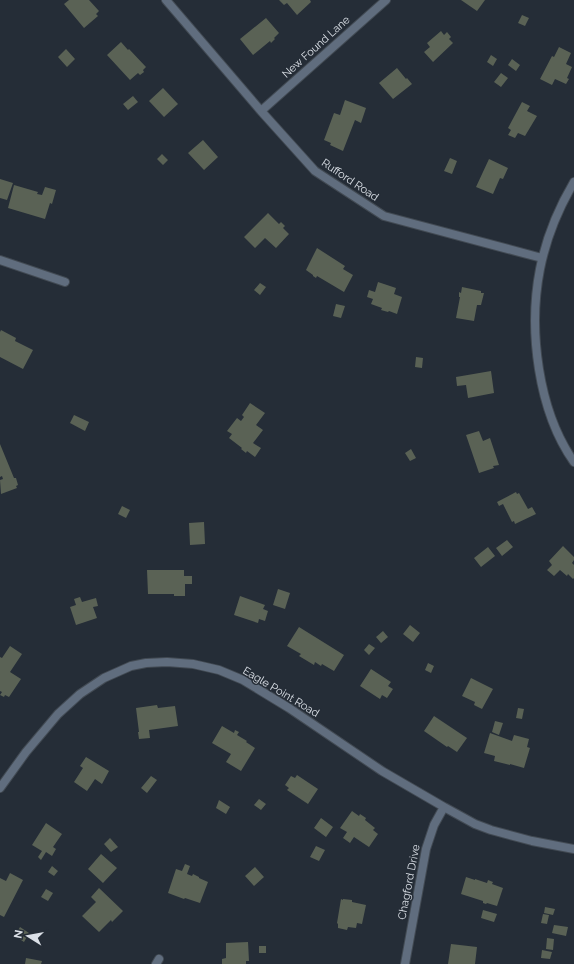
<svg xmlns="http://www.w3.org/2000/svg" width="574" height="964" font-family="Raleway,sans-serif">
	<rect width="100%" height="100%" fill="#252d37"/>
	<path fill="#5a6255" d="M 69,0 L 89,0 L 99,11 L 96,14 L 98,16 L 84,28 L 64,4 Z
		M 279,0 L 310,0 L 311,2 L 297,15 L 287,3 L 284,5 Z
		M 461,0 L 485,0 L 477,11 Z
		M 522,15 L 529,18 L 525,26 L 518,23 Z
		M 266,18 L 279,33 L 274,38 L 275,39 L 271,43 L 270,41 L 253,55 L 240,39 Z
		M 441,31 L 444,35 L 447,32 L 451,37 L 449,39 L 453,43 L 433,62 L 424,52 L 430,47 L 427,43 Z
		M 121,42 L 128,50 L 129,49 L 146,67 L 143,70 L 144,72 L 140,75 L 138,73 L 130,80 L 107,55 Z
		M 559,47 L 571,53 L 566,64 L 572,67 L 567,78 L 569,79 L 566,84 L 555,79 L 552,85 L 540,79 L 552,56 L 554,57 Z
		M 66,49 L 75,59 L 67,67 L 58,57 Z
		M 491,55 L 497,59 L 493,66 L 487,62 Z
		M 512,59 L 520,65 L 516,71 L 508,65 Z
		M 397,68 L 406,79 L 407,78 L 412,84 L 393,99 L 379,83 Z
		M 501,73 L 508,78 L 501,87 L 494,82 Z
		M 163,88 L 178,104 L 164,117 L 149,101 Z
		M 133,96 L 138,102 L 128,110 L 123,104 Z
		M 345,100 L 366,108 L 361,123 L 355,120 L 343,151 L 330,145 L 331,143 L 324,140 L 334,113 L 340,115 Z
		M 522,102 L 530,106 L 527,111 L 537,116 L 525,136 L 518,133 L 515,138 L 508,135 L 511,130 L 508,128 Z
		M 203,140 L 218,157 L 204,170 L 188,153 Z
		M 162,154 L 168,160 L 163,165 L 157,159 Z
		M 450,158 L 457,161 L 452,174 L 444,171 Z
		M 489,159 L 508,168 L 503,179 L 500,178 L 493,194 L 476,187 Z
		M 0,179 L 13,183 L 7,200 L 0,198 Z
		M 14,185 L 38,192 L 37,194 L 42,195 L 45,187 L 56,190 L 52,204 L 50,203 L 45,219 L 8,208 Z
		M 268,213 L 279,224 L 281,222 L 285,226 L 283,228 L 289,234 L 276,248 L 265,238 L 255,248 L 244,237 Z
		M 317,248 L 345,266 L 343,269 L 353,275 L 344,292 L 317,276 L 316,278 L 313,276 L 313,275 L 306,270 Z
		M 378,282 L 396,288 L 394,294 L 402,297 L 397,314 L 389,311 L 388,312 L 381,310 L 382,308 L 371,304 L 373,299 L 367,297 L 369,290 L 375,292 Z
		M 260,283 L 266,287 L 260,295 L 254,290 Z
		M 462,287 L 481,291 L 481,293 L 484,293 L 481,305 L 477,305 L 474,321 L 456,318 L 460,297 L 459,297 L 459,292 L 461,293 Z
		M 336,304 L 345,306 L 341,318 L 333,316 Z
		M 1,330 L 16,338 L 15,341 L 33,350 L 23,369 L 0,357 L 0,332 Z
		M 416,357 L 423,358 L 422,368 L 415,367 Z
		M 491,371 L 494,393 L 468,398 L 466,385 L 457,386 L 456,377 Z
		M 250,403 L 265,413 L 256,425 L 263,430 L 253,443 L 261,448 L 255,457 L 247,451 L 246,453 L 241,449 L 242,448 L 229,438 L 232,434 L 227,431 L 237,418 L 241,421 L 244,417 L 242,415 Z
		M 74,415 L 89,422 L 85,431 L 70,423 Z
		M 479,431 L 483,441 L 490,438 L 499,465 L 493,466 L 494,468 L 479,473 L 466,435 Z
		M 0,444 L 14,478 L 16,478 L 18,485 L 16,486 L 17,488 L 1,494 L 0,480 L 3,479 L 2,476 L 0,477 Z
		M 411,449 L 416,458 L 410,461 L 405,453 Z
		M 516,492 L 517,494 L 519,493 L 528,509 L 532,507 L 536,514 L 515,524 L 514,521 L 512,522 L 503,504 L 499,506 L 497,502 Z
		M 122,506 L 130,510 L 126,518 L 118,514 Z
		M 204,522 L 205,544 L 190,545 L 189,523 Z
		M 507,540 L 513,547 L 502,556 L 496,548 Z
		M 563,546 L 574,557 L 574,560 L 572,563 L 574,565 L 574,578 L 573,579 L 568,574 L 567,576 L 560,570 L 554,576 L 547,570 L 552,565 L 549,561 Z
		M 488,547 L 495,556 L 481,567 L 474,558 Z
		M 147,570 L 184,570 L 184,576 L 192,576 L 192,584 L 185,584 L 185,596 L 174,596 L 174,594 L 148,594 Z
		M 278,589 L 290,593 L 285,609 L 273,605 Z
		M 240,596 L 265,605 L 263,609 L 268,611 L 265,621 L 259,619 L 258,623 L 234,615 Z
		M 80,597 L 82,602 L 96,598 L 98,606 L 93,607 L 97,618 L 76,625 L 70,607 L 76,605 L 74,599 Z
		M 410,625 L 420,633 L 413,642 L 403,634 Z
		M 299,627 L 344,655 L 334,671 L 322,664 L 321,666 L 315,662 L 314,665 L 299,656 L 301,654 L 287,646 Z
		M 383,631 L 388,637 L 381,643 L 376,637 Z
		M 369,644 L 375,648 L 369,655 L 364,650 Z
		M 10,646 L 22,654 L 10,672 L 21,679 L 9,697 L 5,695 L 4,697 L 0,695 L 2,692 L 0,691 L 0,657 L 2,658 Z
		M 428,663 L 434,666 L 431,673 L 425,670 Z
		M 371,669 L 391,682 L 388,686 L 393,689 L 387,698 L 382,695 L 380,699 L 360,686 Z
		M 471,678 L 493,689 L 482,709 L 474,705 L 475,702 L 462,696 Z
		M 157,705 L 158,708 L 175,706 L 178,726 L 149,730 L 150,738 L 139,739 L 138,732 L 139,732 L 136,708 Z
		M 518,708 L 524,709 L 522,719 L 516,718 Z
		M 434,716 L 467,738 L 457,752 L 448,746 L 447,747 L 424,731 Z
		M 495,721 L 503,723 L 499,735 L 492,732 Z
		M 222,726 L 234,733 L 235,730 L 239,732 L 237,735 L 247,741 L 246,742 L 255,748 L 241,771 L 226,762 L 231,754 L 212,743 Z
		M 490,733 L 512,741 L 514,735 L 529,739 L 527,747 L 530,748 L 524,768 L 510,764 L 510,765 L 494,761 L 495,756 L 484,753 Z
		M 86,757 L 109,771 L 102,784 L 95,779 L 87,791 L 74,782 L 83,768 L 80,766 Z
		M 297,775 L 318,789 L 308,804 L 287,790 L 289,788 L 285,785 L 291,776 L 295,778 Z
		M 151,776 L 157,780 L 147,793 L 141,788 Z
		M 259,799 L 266,804 L 261,810 L 254,805 Z
		M 219,800 L 230,807 L 226,814 L 216,808 Z
		M 352,811 L 359,816 L 360,814 L 366,818 L 365,820 L 375,828 L 373,830 L 378,834 L 369,847 L 354,837 L 350,843 L 343,838 L 347,832 L 340,828 Z
		M 321,818 L 333,827 L 326,837 L 314,828 Z
		M 46,823 L 62,834 L 53,847 L 56,849 L 52,856 L 46,852 L 41,860 L 38,857 L 42,851 L 32,845 Z
		M 110,838 L 118,847 L 111,852 L 104,844 Z
		M 316,846 L 325,850 L 319,861 L 310,857 Z
		M 101,854 L 117,868 L 103,883 L 88,869 Z
		M 185,864 L 190,866 L 187,874 L 192,876 L 193,874 L 199,877 L 199,878 L 208,882 L 200,903 L 185,898 L 184,899 L 168,893 L 176,869 L 182,871 Z
		M 52,866 L 58,871 L 54,876 L 48,872 Z
		M 255,867 L 264,877 L 254,886 L 245,876 Z
		M 10,873 L 23,880 L 4,917 L 0,915 L 0,878 L 6,881 Z
		M 466,877 L 475,880 L 475,879 L 487,883 L 488,880 L 493,882 L 492,884 L 503,888 L 497,906 L 487,903 L 486,904 L 483,903 L 483,901 L 461,894 Z
		M 99,888 L 123,911 L 112,922 L 111,920 L 99,932 L 82,916 L 96,902 L 91,897 Z
		M 46,889 L 53,893 L 48,901 L 41,897 Z
		M 341,899 L 343,900 L 343,899 L 352,900 L 352,902 L 366,905 L 362,924 L 357,923 L 356,928 L 348,927 L 347,930 L 338,928 L 338,924 L 337,923 Z
		M 545,907 L 555,909 L 553,915 L 544,913 Z
		M 483,910 L 497,914 L 494,922 L 481,918 Z
		M 543,914 L 549,915 L 547,924 L 541,923 Z
		M 554,925 L 568,927 L 566,936 L 552,933 Z
		M 20,927 L 29,933 L 24,942 L 15,936 Z
		M 547,938 L 554,939 L 553,950 L 546,949 Z
		M 248,942 L 249,961 L 246,961 L 246,964 L 222,964 L 222,959 L 226,958 L 226,943 Z
		M 451,944 L 477,947 L 475,964 L 448,964 Z
		M 259,946 L 266,946 L 266,953 L 259,953 Z
		M 542,950 L 552,952 L 550,959 L 541,958 Z
		M 26,958 L 42,961 L 41,964 L 25,964 Z"/>
	<g fill="none" stroke-linecap="round" stroke-linejoin="round">
		<defs>
			<path id="street" d="M 166,0 L 261,111 L 315,171 L 384,216 L 542,258
				M 261,111 L 386,0
				M 574,182 C 558,209 546,239 540,269 C 528,330 538,411 574,462
				M 0,260 L 65,282
				M 0,788 L 26,752 L 58,714 L 80,694 L 104,678 L 131,666 L 146,663 L 167,662 L 193,664 L 219,670 L 243,680 L 289,708 L 382,771 L 444,807 L 475,824 L 491,830 L 532,841 L 574,849
				M 156,964 L 159,959
				M 405,964 L 426,849 L 434,825 L 444,807"/>
		</defs>
		<use href="#street" stroke="#424a53" stroke-width="10"/>
		<use href="#street" stroke="#606d7e" stroke-width="8"/>
	</g>
	<g text-anchor="middle" dominant-baseline="central" stroke-width="3" stroke-linejoin="round" paint-order="stroke">
		<g font-size="11" fill="#dbe0e7" stroke="#252d37">
			<text transform="translate(316 47) rotate(-42)">New Found Lane</text>
			<text transform="translate(350 180) rotate(34)">Rufford Road</text>
			<text transform="translate(281 692) rotate(31)">Eagle Point Road</text>
			<text transform="translate(409 882) rotate(-79)">Chagford Drive</text>
		</g>
	</g>
	<g transform="translate(28 936) rotate(281)" stroke="#252d37" stroke-width="3" paint-order="stroke">
	<path d="M0-3L7 15L0 10L-7 15Z" fill="#dbe0e7"/>
	<text y="-6" font-size="11" font-weight="bold" text-anchor="middle" fill="#dbe0e7">N</text>
	</g>
</svg>
